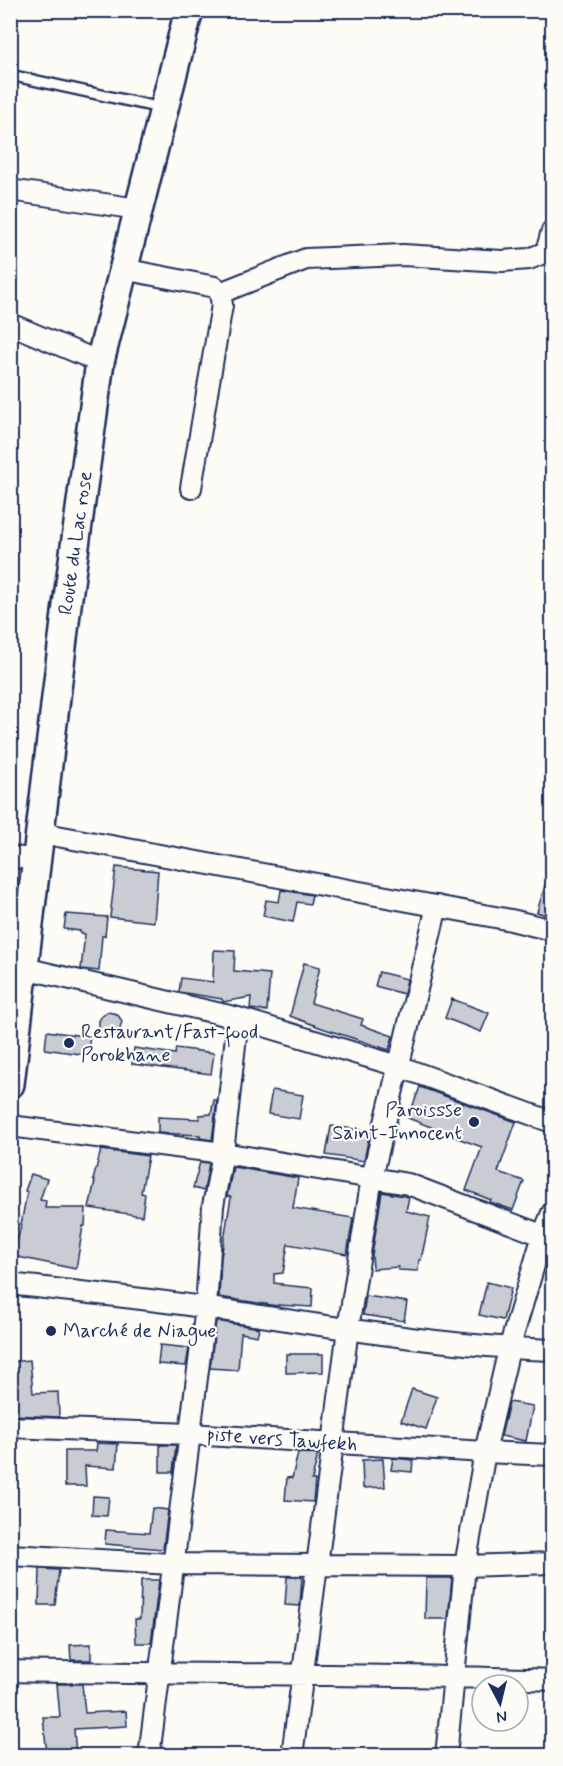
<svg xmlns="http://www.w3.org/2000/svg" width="563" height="1766" font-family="Mynerve,sans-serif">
	<rect width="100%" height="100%" fill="#fdfcf7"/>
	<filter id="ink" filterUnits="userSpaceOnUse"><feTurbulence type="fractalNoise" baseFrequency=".0167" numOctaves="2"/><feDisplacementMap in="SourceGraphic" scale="12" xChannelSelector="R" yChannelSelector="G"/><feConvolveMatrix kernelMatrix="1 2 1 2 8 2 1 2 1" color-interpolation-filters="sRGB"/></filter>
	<g filter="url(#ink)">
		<path fill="#c9ccd3" stroke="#1b2f5e" stroke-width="1.5" d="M 116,867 L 158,871 L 154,922 L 110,917 Z
			M 549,872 L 552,873 L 552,917 L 537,912 Z
			M 281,890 L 312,895 L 310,904 L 297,902 L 293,922 L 263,916 L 266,900 L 279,902 Z
			M 66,914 L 107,917 L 105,936 L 102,936 L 99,971 L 81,969 L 85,934 L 80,933 L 80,931 L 64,929 Z
			M 214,950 L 235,951 L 234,971 L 270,974 L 267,1011 L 250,1009 L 251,997 L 223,1002 L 222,999 L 179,992 L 181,978 L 213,982 Z
			M 304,963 L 320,967 L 311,1003 L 363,1019 L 361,1025 L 393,1036 L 389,1050 L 322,1028 L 290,1016 Z
			M 379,972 L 407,979 L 404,994 L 375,986 Z
			M 452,999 L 489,1013 L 481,1032 L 445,1018 Z
			M 108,1012 L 117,1014 L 122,1021 L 119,1033 L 112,1035 L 99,1031 L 99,1021 L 101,1017 Z
			M 47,1031 L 90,1037 L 87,1055 L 45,1049 Z
			M 134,1048 L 175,1054 L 176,1048 L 214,1053 L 211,1074 L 132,1064 Z
			M 420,1087 L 516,1122 L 498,1172 L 524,1181 L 513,1210 L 490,1202 L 491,1200 L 466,1190 L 482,1147 L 435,1130 L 436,1129 L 408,1118 Z
			M 272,1090 L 303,1095 L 299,1119 L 268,1114 Z
			M 214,1100 L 217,1100 L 212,1140 L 200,1138 L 200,1135 L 158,1133 L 158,1117 L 200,1119 L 199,1115 L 211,1114 Z
			M 331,1126 L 370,1131 L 364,1161 L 326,1155 Z
			M 101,1150 L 148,1156 L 141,1193 L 145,1194 L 142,1216 L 89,1208 L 95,1181 L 93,1180 Z
			M 200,1162 L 209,1163 L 204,1191 L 193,1188 Z
			M 233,1167 L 298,1178 L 293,1208 L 353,1218 L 347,1254 L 288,1244 L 283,1273 L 274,1274 L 274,1283 L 282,1284 L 281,1285 L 313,1288 L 312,1307 L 278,1305 L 278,1306 L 219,1297 L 221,1258 L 231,1197 L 227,1196 Z
			M 31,1174 L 47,1179 L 40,1200 L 46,1201 L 45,1208 L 86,1208 L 85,1226 L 83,1226 L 76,1269 L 13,1256 L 20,1230 L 27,1192 L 25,1191 Z
			M 382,1192 L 409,1197 L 406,1211 L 430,1217 L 421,1260 L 419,1260 L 418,1271 L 398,1270 L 398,1267 L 373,1269 L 372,1255 Z
			M 487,1282 L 511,1288 L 503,1320 L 479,1315 Z
			M 366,1296 L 407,1302 L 404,1321 L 363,1315 Z
			M 216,1321 L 259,1328 L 257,1336 L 241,1333 L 238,1370 L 210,1368 Z
			M 160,1345 L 189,1348 L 186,1366 L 158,1364 Z
			M 286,1354 L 323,1354 L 323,1372 L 286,1373 Z
			M 30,1360 L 33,1393 L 58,1392 L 59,1417 L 10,1415 L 10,1362 Z
			M 412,1389 L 437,1397 L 426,1429 L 401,1421 Z
			M 509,1402 L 533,1406 L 526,1441 L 501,1436 Z
			M 97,1443 L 118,1444 L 116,1468 L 85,1466 L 86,1486 L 65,1486 L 65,1451 L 96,1451 Z
			M 160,1445 L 176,1445 L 173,1472 L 160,1472 Z
			M 298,1453 L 318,1454 L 312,1480 L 315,1480 L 313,1502 L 285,1500 L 287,1477 L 292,1478 Z
			M 393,1458 L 413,1460 L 412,1472 L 391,1470 Z
			M 383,1459 L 385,1487 L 363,1488 L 362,1460 Z
			M 93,1496 L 109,1497 L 107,1516 L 92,1515 Z
			M 152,1508 L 168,1510 L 163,1549 L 105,1544 L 106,1530 L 149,1533 Z
			M 40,1569 L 59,1570 L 55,1605 L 39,1605 Z
			M 287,1577 L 302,1577 L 300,1606 L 285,1605 Z
			M 426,1578 L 452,1578 L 448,1619 L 425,1619 Z
			M 141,1580 L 159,1580 L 151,1643 L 136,1643 L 135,1619 L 140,1619 Z
			M 91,1644 L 91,1660 L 71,1660 L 70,1645 Z
			M 57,1684 L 82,1684 L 85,1713 L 126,1711 L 127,1726 L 74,1729 L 76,1755 L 47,1755 L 43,1717 L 60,1717 Z"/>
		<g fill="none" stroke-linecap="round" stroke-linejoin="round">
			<defs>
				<path id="lane" d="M 10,75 L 161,108"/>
				<path id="street" d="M 10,190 L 138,209
					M 123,269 L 215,287 L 220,293 L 222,305 L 191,488
					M 220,293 L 306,259 L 403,255 L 502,261 L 529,259 L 546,252 L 552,231
					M 10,324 L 100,362
					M 41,833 L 511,920 L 552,930
					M 10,857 L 38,859
					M 24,968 L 238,1018 L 398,1066 L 552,1122
					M 10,1126 L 223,1153 L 408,1184 L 552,1239
					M 10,1284 C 77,1292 143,1298 209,1308 C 322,1325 438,1346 552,1350
					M 10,1427 L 190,1434 L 485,1452 L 552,1455
					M 10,1555 L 172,1564 L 465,1566 L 552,1563
					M 10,1671 C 191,1675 372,1673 552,1680
					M 149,1756 L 206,1307 L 213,1206 L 223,1153 L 238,1018
					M 292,1756 L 348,1329 L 372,1177 L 437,906
					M 446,1756 L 465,1566 L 485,1452 L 509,1349 L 543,1235 L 552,1213"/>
				<path id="secondary" d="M 10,1084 L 67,605 L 100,362 L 189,10"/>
			</defs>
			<use href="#lane" stroke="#1b2f5e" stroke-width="14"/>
			<use href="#street" stroke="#1b2f5e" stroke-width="24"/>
			<use href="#secondary" stroke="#1b2f5e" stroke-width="32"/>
			<use href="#lane" stroke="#fdfcf7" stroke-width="9"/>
			<use href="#street" stroke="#fdfcf7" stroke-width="20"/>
			<use href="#secondary" stroke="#fdfcf7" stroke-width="27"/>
		</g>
	</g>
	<g fill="#1b2f5e" stroke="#fdfcf7" stroke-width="2">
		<circle cx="69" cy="1043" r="6"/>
		<circle cx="474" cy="1122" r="6"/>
		<circle cx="51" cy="1331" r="6"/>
	</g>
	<g text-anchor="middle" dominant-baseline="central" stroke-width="4.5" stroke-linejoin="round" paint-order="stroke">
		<g font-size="20" fill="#1b2f5e" stroke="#fdfcf7">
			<text transform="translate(76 543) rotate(-82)">Route du Lac rose</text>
			<text transform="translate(282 1440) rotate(4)">piste vers Tawfekh</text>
		</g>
		<g font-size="20" fill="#1b2f5e" stroke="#fdfcf7" text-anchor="start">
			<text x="81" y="1032">Restaurant/Fast-food<tspan x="81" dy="23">Porokhane</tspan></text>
			<text x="462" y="1110" text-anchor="end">Paroissse<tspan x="462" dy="23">Saint-Innocent</tspan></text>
			<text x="63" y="1331">Marché de Niague</text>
		</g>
	</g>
	<rect width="563" height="1766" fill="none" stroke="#fdfcf7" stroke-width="36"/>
	<rect x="18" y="18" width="527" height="1730" fill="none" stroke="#1b2f5e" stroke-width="2" filter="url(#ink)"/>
	<g transform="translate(500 1703) rotate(173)"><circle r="28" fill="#fdfcf7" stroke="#a3aaba" stroke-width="1.5"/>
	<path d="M0-4.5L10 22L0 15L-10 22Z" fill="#1b2f5e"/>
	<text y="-9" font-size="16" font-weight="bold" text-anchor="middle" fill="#1b2f5e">N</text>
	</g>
</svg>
